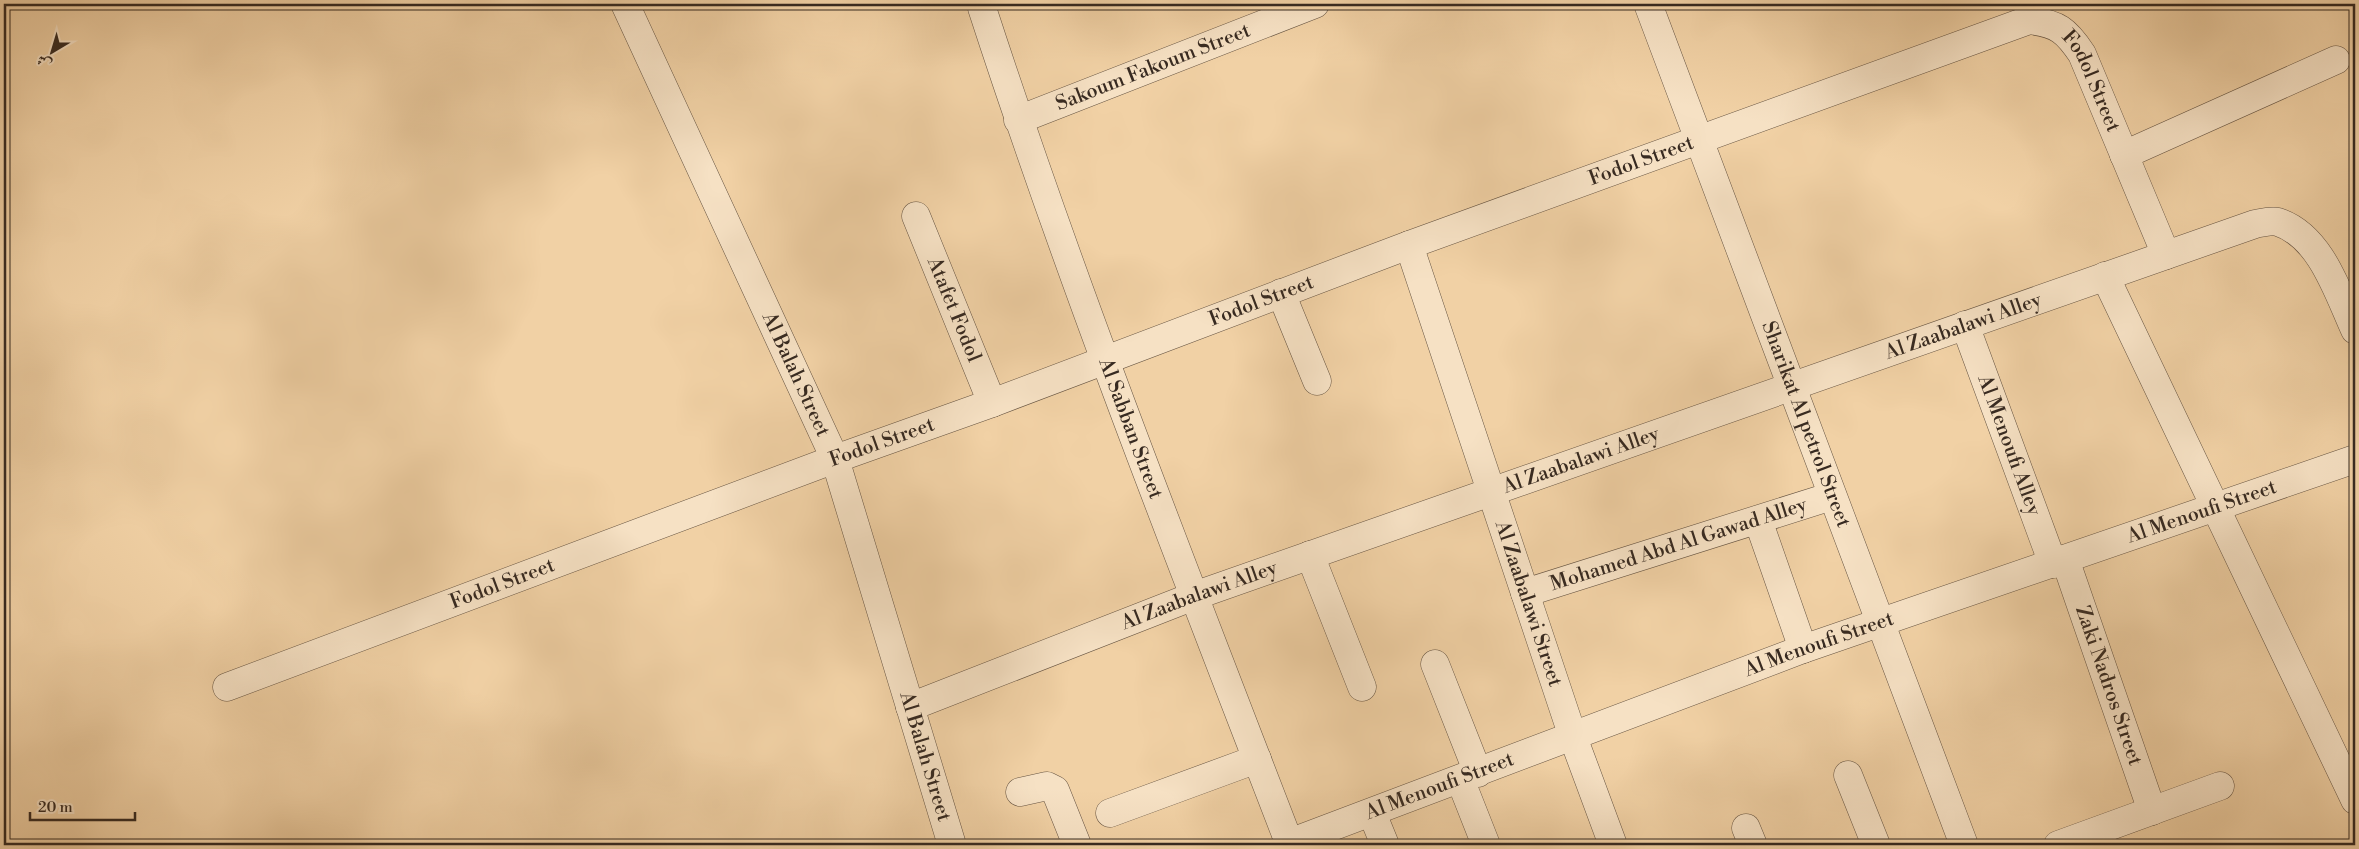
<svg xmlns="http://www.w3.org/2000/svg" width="2359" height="849" font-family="'Libre Bodoni',Amiri,serif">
	<rect width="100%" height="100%" fill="#f1d1a5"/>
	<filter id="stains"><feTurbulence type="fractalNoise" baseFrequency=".004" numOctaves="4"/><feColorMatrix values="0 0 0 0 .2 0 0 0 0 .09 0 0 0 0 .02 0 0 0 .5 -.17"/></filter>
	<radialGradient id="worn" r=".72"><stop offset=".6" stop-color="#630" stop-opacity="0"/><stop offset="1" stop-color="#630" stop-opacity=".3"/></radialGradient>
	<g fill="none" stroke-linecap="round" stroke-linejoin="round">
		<defs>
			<g id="minor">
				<path id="s1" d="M 625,4 L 835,459 L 952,845"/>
				<path id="s2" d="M 1648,4 L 1964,845"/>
				<path id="s3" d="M 982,8 C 1074,291 1183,567 1290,845"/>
				<path id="s4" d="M 1018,120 L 1315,4"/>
				<path d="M 2124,155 L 2336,60"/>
				<path id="s5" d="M 916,216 L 992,403"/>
				<path id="s6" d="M 1409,245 L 1573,737 L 1613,845"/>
				<path d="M 2105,276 L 2355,800"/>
				<path d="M 1281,293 L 1317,381"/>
				<path id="s7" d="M 1965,325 L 2053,564"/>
				<path d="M 1758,520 L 1803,649"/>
				<path d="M 1310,555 L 1362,687"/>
				<path id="s8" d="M 2065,559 L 2152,811"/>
				<path id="s9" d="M 1525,593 L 1832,496"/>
				<path d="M 1435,664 L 1478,773"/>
				<path id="s10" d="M 227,687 L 835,459 L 992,403 L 1409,245 L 2029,20 C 2058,24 2066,30 2082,54 L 2166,255"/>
				<path id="s11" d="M 910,707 L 1194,596 L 2255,224 C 2261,223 2271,220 2278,222 C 2321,236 2338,293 2355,330"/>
				<path d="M 1848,775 L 1876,845"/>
				<path d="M 1460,779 L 1486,845"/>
				<path d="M 1020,792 L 1047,786 L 1055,790 L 1077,845"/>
				<path d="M 1110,813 L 1257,759"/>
				<path d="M 1372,813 L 1385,845"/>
				<path d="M 1746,828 L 1753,845"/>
				<path id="s12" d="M 1289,843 L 1803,649 L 2355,459"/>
				<path d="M 2058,845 L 2220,786"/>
			</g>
		</defs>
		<use href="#minor" stroke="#665442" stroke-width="29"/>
		<use href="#minor" stroke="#f6e1c4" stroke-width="28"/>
	</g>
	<g text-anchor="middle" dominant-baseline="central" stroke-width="4" stroke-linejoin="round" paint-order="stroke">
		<g font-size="20" fill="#372a21" stroke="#f6e1c4">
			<text stroke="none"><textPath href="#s4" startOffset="145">Sakoum Fakoum Street</textPath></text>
			<text stroke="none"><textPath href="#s10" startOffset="2016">Fodol Street</textPath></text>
			<text stroke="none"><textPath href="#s10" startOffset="1509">Fodol Street</textPath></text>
			<text stroke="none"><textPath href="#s10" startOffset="1104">Fodol Street</textPath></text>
			<text stroke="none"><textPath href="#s5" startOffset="101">Atafet Fodol</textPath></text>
			<text stroke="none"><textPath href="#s11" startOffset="1120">Al Zaabalawi Alley</textPath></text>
			<text stroke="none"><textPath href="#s1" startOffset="408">Al Balah Street</textPath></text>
			<text stroke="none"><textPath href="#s2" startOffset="449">Sharikat Al petrol Street</textPath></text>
			<text stroke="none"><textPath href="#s3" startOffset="446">Al Sabban Street</textPath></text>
			<text stroke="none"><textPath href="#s10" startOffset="699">Fodol Street</textPath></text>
			<text stroke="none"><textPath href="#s7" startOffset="128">Al Menoufi Alley</textPath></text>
			<text stroke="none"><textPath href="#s11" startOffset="715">Al Zaabalawi Alley</textPath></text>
			<text stroke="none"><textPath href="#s12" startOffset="971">Al Menoufi Street</textPath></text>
			<text stroke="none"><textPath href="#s9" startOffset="161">Mohamed Abd Al Gawad Alley</textPath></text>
			<text stroke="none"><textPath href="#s10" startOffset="294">Fodol Street</textPath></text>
			<text stroke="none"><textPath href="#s11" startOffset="310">Al Zaabalawi Alley</textPath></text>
			<text stroke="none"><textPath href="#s6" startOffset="378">Al Zaabalawi Street</textPath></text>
			<text stroke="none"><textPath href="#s12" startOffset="566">Al Menoufi Street</textPath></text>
			<text stroke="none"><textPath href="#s8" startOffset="134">Zaki Nadros Street</textPath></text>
			<text stroke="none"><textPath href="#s1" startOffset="812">Al Balah Street</textPath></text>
			<text stroke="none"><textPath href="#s12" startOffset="161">Al Menoufi Street</textPath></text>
		</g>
	</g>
	<rect width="2359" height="849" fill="none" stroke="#f1d1a5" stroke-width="20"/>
	<rect x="5" y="5" width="2349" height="839" fill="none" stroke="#372a21" stroke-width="2.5"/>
	<rect x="10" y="10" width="2339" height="829" fill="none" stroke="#372a21"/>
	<g transform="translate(52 52) rotate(218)" stroke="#f6e1c4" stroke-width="4" paint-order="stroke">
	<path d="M0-4L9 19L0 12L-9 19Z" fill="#372a21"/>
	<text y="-8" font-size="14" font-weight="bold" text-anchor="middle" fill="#372a21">ش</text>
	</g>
	<path d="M30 812v8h105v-8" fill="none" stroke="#372a21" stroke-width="2.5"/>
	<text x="38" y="812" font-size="15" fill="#372a21" stroke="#f6e1c4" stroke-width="4" paint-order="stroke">20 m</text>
	<rect width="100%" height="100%" filter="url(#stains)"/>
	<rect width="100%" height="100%" fill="url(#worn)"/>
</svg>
